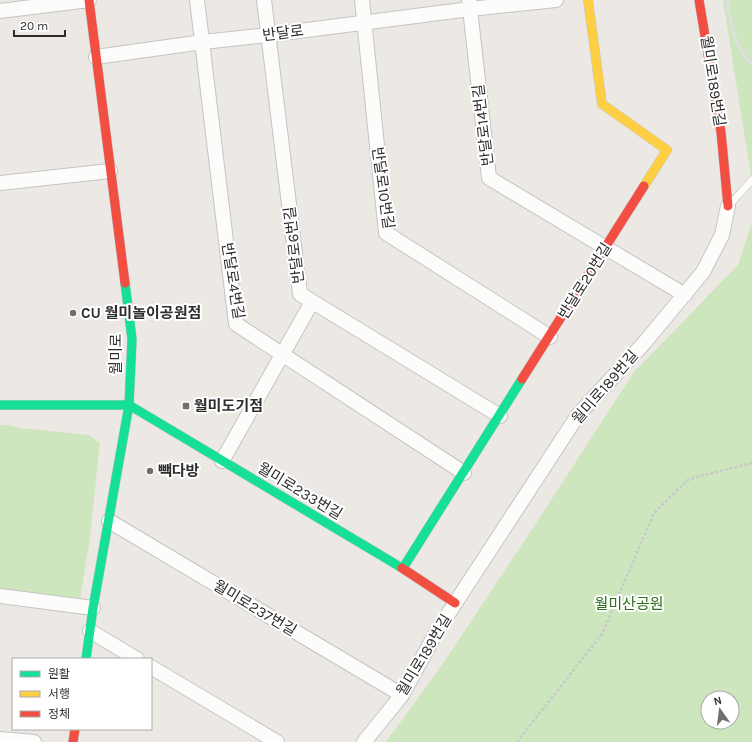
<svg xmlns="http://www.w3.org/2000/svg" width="752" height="742" font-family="Karla,'Noto Sans KR',sans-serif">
	<rect width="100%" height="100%" fill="#ece8e4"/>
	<path fill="#cee6be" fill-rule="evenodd" d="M 723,0 L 752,0 L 752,183 Z
		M 752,222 L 752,742 L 386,742 L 444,662 L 529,534 L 634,372 L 738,265 ZM 708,698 L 732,698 L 732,722 L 708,722 Z
		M 0,425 L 6,425 L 20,428 L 89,435 L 100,443 L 89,545 L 80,599 L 0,589 Z"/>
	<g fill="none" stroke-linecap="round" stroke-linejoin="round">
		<defs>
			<path id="lane" d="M 732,202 L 752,180"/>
			<path id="street" d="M 197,0 L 236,324 L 464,473
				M 264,0 L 300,294 L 500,416
				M 362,0 L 386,233 L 550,337
				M 469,0 L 489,178 L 606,248 L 685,295
				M 0,11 L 89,0
				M 96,57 L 203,42 L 268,35 L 470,9 L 556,0
				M 0,183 L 110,171
				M 222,461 L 312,302
				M 109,521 L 402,695
				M 0,596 L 93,608
				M 90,631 L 137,659
				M 151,667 L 277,742
				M 0,739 L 34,742
				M 364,742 L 402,695 L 437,631 L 578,415 L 645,342 L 703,272 L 722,235 L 728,206"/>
			<path id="fast" d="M 0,405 L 129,405
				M 129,405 L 402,568
				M 403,568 L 522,379
				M 86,659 L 93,608 L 129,405 L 132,339 L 125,283"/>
			<path id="slow" d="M 588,0 L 602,104 L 667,150 L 644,186"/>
			<path id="jam" d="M 89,0 L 125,283
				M 699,0 L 721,132 L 728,206
				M 522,379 L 644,186
				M 402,568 L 455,603
				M 73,742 L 75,729"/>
		</defs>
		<use href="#lane" stroke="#c5c4c5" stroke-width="8"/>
		<use href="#street" stroke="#c5c4c5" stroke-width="16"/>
		<use href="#fast" stroke="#c5c4c5" stroke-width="10"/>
		<use href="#slow" stroke="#c5c4c5" stroke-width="10"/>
		<use href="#jam" stroke="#c5c4c5" stroke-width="10"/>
		<path stroke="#c9c9c8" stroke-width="2.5" stroke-dasharray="3 2" stroke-linecap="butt" d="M 517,742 L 602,634 L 654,513 L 689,479 L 752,463"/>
		<use href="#lane" stroke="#fcfcfb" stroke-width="7"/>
		<use href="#street" stroke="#fcfcfb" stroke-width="14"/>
		<use href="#fast" stroke="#16e098" stroke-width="9"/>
		<use href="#slow" stroke="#ffcf43" stroke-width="9"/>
		<use href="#jam" stroke="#f24e42" stroke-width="9"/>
		<path stroke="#dfdfe1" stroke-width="3" d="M 727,0 C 731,23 734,48 752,64"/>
	</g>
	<g fill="#706f6e" stroke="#fff" stroke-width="1.5">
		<circle cx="73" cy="313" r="4"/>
		<rect x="182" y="402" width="8" height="8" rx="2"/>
		<circle cx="150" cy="471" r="4"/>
	</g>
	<g text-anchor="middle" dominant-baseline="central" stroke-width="4" stroke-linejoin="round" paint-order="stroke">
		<g font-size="15" fill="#2e2e2e" stroke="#fff">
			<text transform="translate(283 33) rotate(-7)">반달로</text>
			<text transform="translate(713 81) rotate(81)">월미로189번길</text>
			<text transform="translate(483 125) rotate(-97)">반달로14번길</text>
			<text transform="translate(383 188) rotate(82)">반달로10번길</text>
			<text transform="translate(294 245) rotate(-97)">반달로6번길</text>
			<text transform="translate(233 281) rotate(81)">반달로4번길</text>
			<text transform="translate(585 281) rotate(-58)">반달로20번길</text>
			<text transform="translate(116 354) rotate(-90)">월미로</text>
			<text transform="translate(605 387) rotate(-49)">월미로189번길</text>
			<text transform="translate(300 491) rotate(31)">월미로233번길</text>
			<text transform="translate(255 608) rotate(31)">월미로237번길</text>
			<text transform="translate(424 655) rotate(-59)">월미로189번길</text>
		</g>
		<g font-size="15" font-weight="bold" fill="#2e2e2e" stroke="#fff" text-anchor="start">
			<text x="81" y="313">CU 월미놀이공원점</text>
			<text x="194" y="406">월미도기점</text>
			<text x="158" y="471">빽다방</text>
		</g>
		<g font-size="15" fill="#2c6e1b" stroke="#fff">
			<text x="629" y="604">월미산공원</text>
		</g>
	</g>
	<rect x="12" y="658" width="140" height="72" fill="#ffffff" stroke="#ababab"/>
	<rect x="20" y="671" width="20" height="6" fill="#16e098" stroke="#ababab"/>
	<text x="48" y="678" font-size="12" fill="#2e2e2e">원활</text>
	<rect x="20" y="691" width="20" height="6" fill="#ffcf43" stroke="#ababab"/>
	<text x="48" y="698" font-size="12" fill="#2e2e2e">서행</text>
	<rect x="20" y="711" width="20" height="6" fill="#f24e42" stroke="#ababab"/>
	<text x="48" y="718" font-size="12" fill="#2e2e2e">정체</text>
	<g transform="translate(720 710) rotate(346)"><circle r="19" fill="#ffffff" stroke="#ababab"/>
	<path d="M0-3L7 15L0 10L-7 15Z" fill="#706f6e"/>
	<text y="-6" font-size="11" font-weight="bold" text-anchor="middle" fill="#2e2e2e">N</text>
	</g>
	<path d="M14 30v6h51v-6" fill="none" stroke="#2e2e2e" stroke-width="2"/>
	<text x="20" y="30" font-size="12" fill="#2e2e2e" stroke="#ffffff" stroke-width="3" paint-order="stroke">20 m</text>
</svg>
